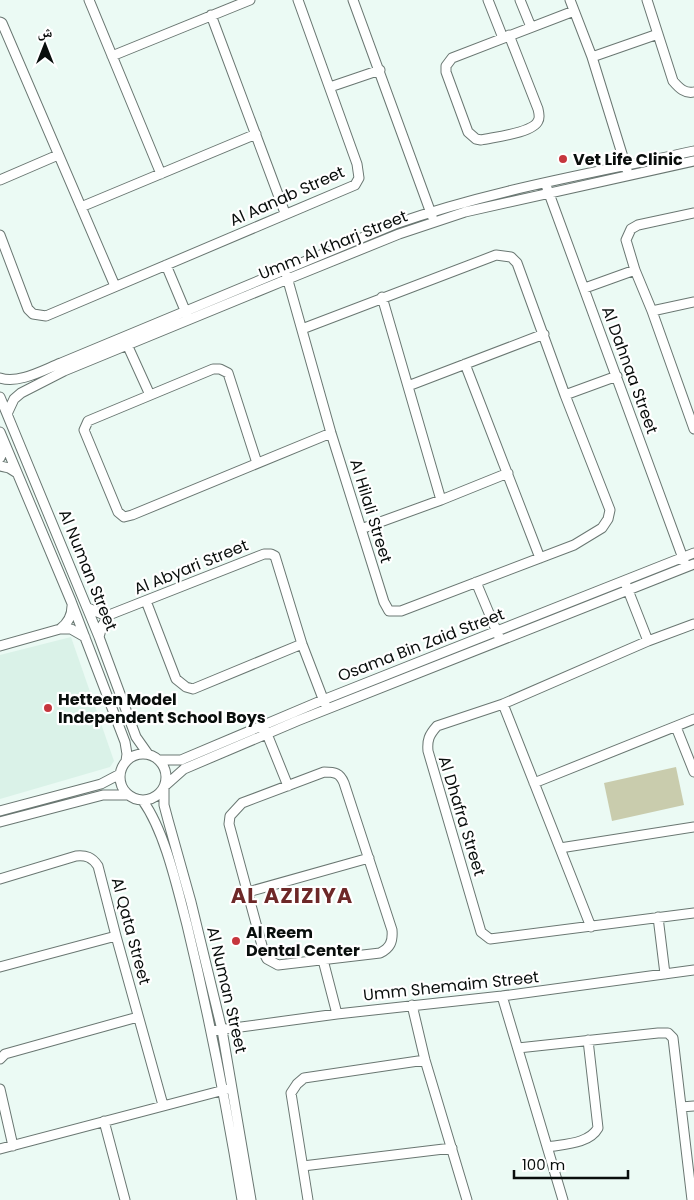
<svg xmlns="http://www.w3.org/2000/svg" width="694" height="1200" font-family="Poppins,'Noto Naskh Arabic',sans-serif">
	<rect width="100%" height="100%" fill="#ebfaf4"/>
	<path fill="#daf2e8" d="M 71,637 L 114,761 L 110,767 L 0,799 L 0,655 Z"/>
	<path fill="#c9ccad" d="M 676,767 L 684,805 L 612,821 L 604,783 Z"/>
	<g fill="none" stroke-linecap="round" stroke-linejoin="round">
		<defs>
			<path id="minor" d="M 89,0 L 161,174
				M 353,0 L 432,216
				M 488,0 L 503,38
				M 520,0 L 531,27
				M 570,0 L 592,57 L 627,170
				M 647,0 L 673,81 C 679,88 685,94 694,92
				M 211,15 L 285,213
				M 0,22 L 2,23 L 115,286
				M 509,35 L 538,109 C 539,113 540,118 538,121 C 533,133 494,137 481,140 L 476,139 L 468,132 L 446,72 L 446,66 L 452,58 L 574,11
				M 112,56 L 250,0
				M 592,57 L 658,34
				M 330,87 L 380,70
				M 0,180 L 58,155
				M 547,188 L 684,561
				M 81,207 L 256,134
				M 694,213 L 638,225 L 631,229 L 626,240 L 635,270 L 652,311 L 694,429
				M 0,235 L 28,309 L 33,314 L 46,316 L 355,185 L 359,178 L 357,164 L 298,0
				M 166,265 L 187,315
				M 285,270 L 331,433 L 384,602 L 389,611 L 401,611 L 574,545 L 602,528 L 608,519 L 610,510 L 565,395 L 517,263 L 511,257 L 496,255 L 302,329
				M 585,288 L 635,270
				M 382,297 L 441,500
				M 652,311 L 694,302
				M 125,340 L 150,395
				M 465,364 L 540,558
				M 0,378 C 19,384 43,370 61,363 L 395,224 C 492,190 594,173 694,151
				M 408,386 L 544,334
				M 565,395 L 617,376
				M 0,397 L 99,637 L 136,737 L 148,754
				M 7,414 L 14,399 L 21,393 L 64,371 L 288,279 L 399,234 L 465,212 L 694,161
				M 0,432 L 71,601 L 125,742 L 127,754 L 126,761
				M 0,458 L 4,449 L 3,443
				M 257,463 L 228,373 L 220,369 L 213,369 L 88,421 L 84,430 L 118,512 L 124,517 L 132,515 L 331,433
				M 0,466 L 9,468 L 17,473
				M 361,529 L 441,500 L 508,473
				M 476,582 L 499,637
				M 626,585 L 648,641
				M 146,601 L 176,679 L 186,687 L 193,689 L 302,644
				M 88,608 L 102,614 L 109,615 L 264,554 L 271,554 L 275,556 L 302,644 L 325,704
				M 694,624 L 648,641 L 503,704 L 437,726 C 429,735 427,740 428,751 L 481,932 L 490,939 L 694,913
				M 60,629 C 68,623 72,616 72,606
				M 99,637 L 102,626 L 109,615
				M 0,646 L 60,629 L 71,629 L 85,637
				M 503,704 L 591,927
				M 676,727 L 694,772
				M 265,729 L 288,786
				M120 777a23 23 0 1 1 46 0a23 23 0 1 1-46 0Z
				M 159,760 L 181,760 L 323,700 L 694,553
				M 324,772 C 335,772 340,773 344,783 L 392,930 C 393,942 390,948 380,953 L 278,965 L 267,959 L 264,953 L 229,824 L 230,816 L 242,803 Z
				M 534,783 L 694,719
				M 166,785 L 184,769 L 297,721 L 694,564
				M 164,789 L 164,805 L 168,820 L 191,902 L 222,1030 L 251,1200
				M 143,801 C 165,832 177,887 187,925 C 209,1016 227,1108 242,1200
				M 0,811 L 101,784 L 120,774
				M 0,822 L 103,795 L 128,795
				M 560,848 L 694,827
				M 0,879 L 76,856 C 86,855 92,857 98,866 L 116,936 L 163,1105
				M 248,892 L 369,858
				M 658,917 L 665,974
				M 323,960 L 337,1014
				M 0,967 L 116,936
				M 502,996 L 563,1200
				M 412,1005 L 425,1060 L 467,1200
				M 211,1031 L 337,1014 L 502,996 L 694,970
				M 518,1048 L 658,1033 L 668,1033 L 673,1038 L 692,1200
				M 0,1059 L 5,1054 L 138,1017
				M 0,1089 L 13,1146
				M 681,1107 L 694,1106
				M 104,1121 L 125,1200
				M 548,1147 C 564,1144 589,1144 598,1128 L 588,1040
				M 0,1149 L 228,1089
				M 303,1166 L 452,1148
				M 308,1200 L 291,1093 L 297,1084 L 304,1078 L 425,1060"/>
		</defs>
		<use href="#minor" stroke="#6a7772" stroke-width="11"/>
		<use href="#minor" stroke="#fff" stroke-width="9"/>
	</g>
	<g fill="#c6363d" stroke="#fff" stroke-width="2">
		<circle cx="563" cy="159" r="5"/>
		<circle cx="48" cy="708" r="5"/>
		<circle cx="236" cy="941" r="5"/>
	</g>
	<g text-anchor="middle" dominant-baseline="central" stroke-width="4.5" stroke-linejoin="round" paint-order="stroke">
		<g font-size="16" font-weight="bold" fill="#090e0c" stroke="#fff" text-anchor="start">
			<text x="573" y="159">Vet Life Clinic</text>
			<text x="58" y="699">Hetteen Model<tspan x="58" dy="18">Independent School Boys</tspan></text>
			<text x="246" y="932">Al Reem<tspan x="246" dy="18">Dental Center</tspan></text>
		</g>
		<g font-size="16" fill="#090e0c" stroke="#fff">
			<text transform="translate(287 196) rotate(-24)">Al Aanab Street</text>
			<text transform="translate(333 245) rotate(-22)">Umm Al Kharj Street</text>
			<text transform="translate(630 370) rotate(70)">Al Dahnaa Street</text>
			<text transform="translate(371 511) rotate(73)">Al Hilali Street</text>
			<text transform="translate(191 567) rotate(-22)">Al Abyari Street</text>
			<text transform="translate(88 570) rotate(68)">Al Numan Street</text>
			<text transform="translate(421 645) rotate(-21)">Osama Bin Zaid Street</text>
			<text transform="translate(462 816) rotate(73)">Al Dhafra Street</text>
			<text transform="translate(131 931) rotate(75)">Al Qata Street</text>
			<text transform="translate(451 986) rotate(-6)">Umm Shemaim Street</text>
			<text transform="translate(227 990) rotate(77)">Al Numan Street</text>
		</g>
		<g font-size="21" font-weight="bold" letter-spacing="1" fill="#6d2828" stroke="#fff">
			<text x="292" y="895">AL AZIZIYA</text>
		</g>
	</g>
	<g transform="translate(45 45)" stroke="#ffffff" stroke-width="4" paint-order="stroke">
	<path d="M0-4L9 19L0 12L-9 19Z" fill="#090e0c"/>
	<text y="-8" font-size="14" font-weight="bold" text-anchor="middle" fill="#090e0c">ش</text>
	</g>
	<path d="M514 1170v8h114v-8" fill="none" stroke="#090e0c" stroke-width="2.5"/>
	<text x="522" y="1170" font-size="15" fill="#090e0c" stroke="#ffffff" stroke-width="4" paint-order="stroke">100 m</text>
</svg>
